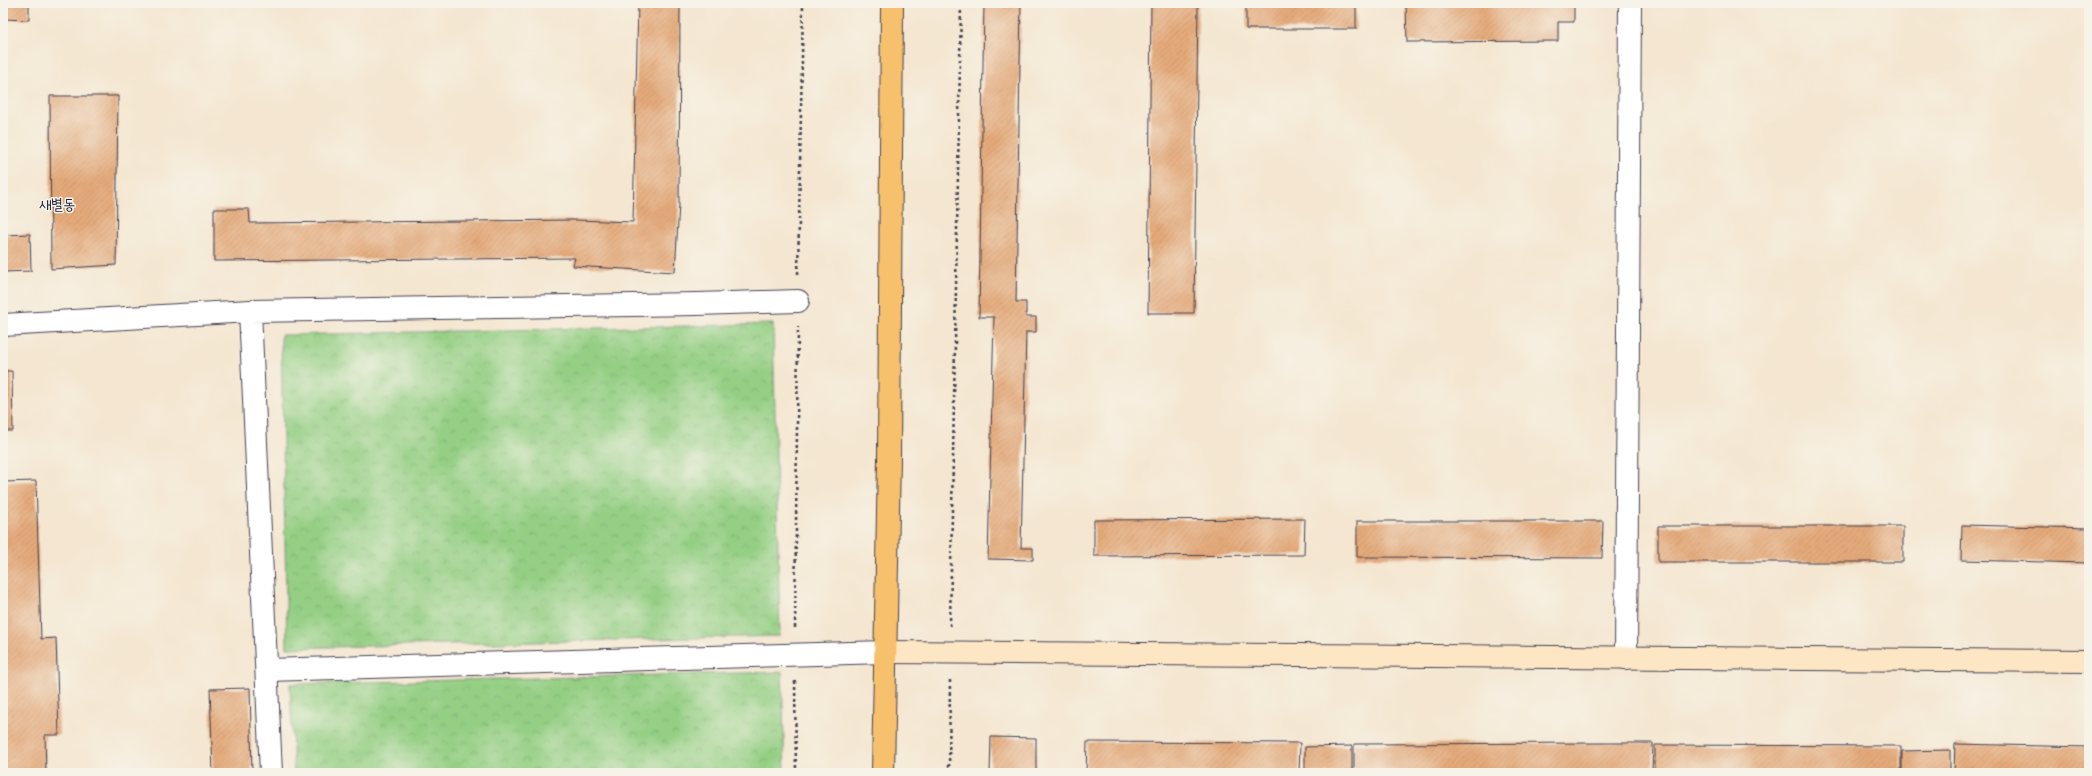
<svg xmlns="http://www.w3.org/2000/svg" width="2092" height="776" font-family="'Architects Daughter','Poor Story',sans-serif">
	<defs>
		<pattern id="park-crowns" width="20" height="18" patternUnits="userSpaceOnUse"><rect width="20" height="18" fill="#94cf84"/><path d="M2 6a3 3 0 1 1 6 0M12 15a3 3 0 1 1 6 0" fill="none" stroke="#7fb173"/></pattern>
		<pattern id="building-hatch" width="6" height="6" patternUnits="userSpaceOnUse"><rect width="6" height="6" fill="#e5aa7a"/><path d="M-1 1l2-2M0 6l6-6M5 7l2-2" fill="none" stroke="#c4926a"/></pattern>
	</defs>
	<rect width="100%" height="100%" fill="#f7f3e8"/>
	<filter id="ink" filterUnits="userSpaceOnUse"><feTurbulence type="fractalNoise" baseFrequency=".025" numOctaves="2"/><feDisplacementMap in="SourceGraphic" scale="8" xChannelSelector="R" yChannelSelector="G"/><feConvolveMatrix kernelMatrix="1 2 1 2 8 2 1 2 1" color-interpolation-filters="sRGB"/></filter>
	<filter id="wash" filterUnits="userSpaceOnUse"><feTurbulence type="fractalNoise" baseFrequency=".012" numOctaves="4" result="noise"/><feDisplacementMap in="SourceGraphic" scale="16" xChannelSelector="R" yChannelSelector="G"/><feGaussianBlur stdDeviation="0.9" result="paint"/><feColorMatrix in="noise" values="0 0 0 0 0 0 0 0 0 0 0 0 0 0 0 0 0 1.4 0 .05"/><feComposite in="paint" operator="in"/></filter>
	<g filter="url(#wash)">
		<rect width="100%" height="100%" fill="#f4e6d0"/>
		<path fill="url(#park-crowns)" stroke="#5b7860" d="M 773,324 L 780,636 L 287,648 L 281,335 Z
			M 782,672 L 785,773 L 294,773 L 290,684 Z"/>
		<g id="blocks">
			<path fill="url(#building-hatch)" d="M 3,3 L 29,3 L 29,20 L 3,19 Z
				M 638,3 L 680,3 L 679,204 L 675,272 L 573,266 L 575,258 L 214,261 L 214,209 L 249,209 L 250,223 L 575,220 L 633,222 Z
				M 984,3 L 1021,3 L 1016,302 L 1026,302 L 1026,317 L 1036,317 L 1036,332 L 1026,332 L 1021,548 L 1033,548 L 1033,560 L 988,559 L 994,317 L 979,317 Z
				M 1151,3 L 1198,3 L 1194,313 L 1148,313 Z
				M 1246,3 L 1356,3 L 1356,29 L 1246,29 Z
				M 1406,3 L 1574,3 L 1574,22 L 1558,22 L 1558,41 L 1407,42 Z
				M 50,96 L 118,96 L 116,265 L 51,269 Z
				M 30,234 L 31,271 L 3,272 L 3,235 Z
				M 3,371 L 12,371 L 13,431 L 3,431 Z
				M 36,481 L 41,639 L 56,638 L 59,735 L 45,735 L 46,773 L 3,773 L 3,482 Z
				M 1305,519 L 1304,555 L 1094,556 L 1094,520 Z
				M 1357,521 L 1603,521 L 1602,558 L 1357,557 Z
				M 1962,525 L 2089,528 L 2089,563 L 1961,560 Z
				M 1658,526 L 1903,526 L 1903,562 L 1658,562 Z
				M 250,688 L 252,773 L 213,773 L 210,689 Z
				M 991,737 L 1036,738 L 1036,773 L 990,773 Z
				M 1087,742 L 1300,743 L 1299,773 L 1086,773 Z
				M 1607,743 L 1653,743 L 1652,773 L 1354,773 L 1354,744 Z
				M 1955,744 L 2089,747 L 2089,773 L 1954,773 Z
				M 1655,745 L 1901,746 L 1901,773 L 1655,773 Z
				M 1352,746 L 1352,773 L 1305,773 L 1305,747 Z
				M 1950,750 L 1950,773 L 1902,773 L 1902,751 Z"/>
		</g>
	</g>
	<g filter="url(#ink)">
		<use href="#blocks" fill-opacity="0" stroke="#423f51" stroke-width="1"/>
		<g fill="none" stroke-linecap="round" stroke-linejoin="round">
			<defs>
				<path id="street" d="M 250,311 L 271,773
					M 3,325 L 250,311 L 697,304 L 798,301
					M 1626,658 L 1630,3
					M 267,670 L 885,652"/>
				<path id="secondary" d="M 885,652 L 2089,661"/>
				<path id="highway" d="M 883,773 L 889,459 L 892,3"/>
			</defs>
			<use href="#street" stroke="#423f51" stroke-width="24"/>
			<use href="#secondary" stroke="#423f51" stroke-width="24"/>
			<use href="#highway" stroke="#423f51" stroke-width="24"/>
			<path stroke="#423f51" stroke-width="2.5" stroke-dasharray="3 3" stroke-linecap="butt" d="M 798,274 L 803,3
				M 950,626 L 961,3
				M 795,628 L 798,327
				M 795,681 L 796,773
				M 949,773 L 950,679"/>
			<use href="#street" stroke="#fff" stroke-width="22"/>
			<use href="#secondary" stroke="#fce6c4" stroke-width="22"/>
			<use href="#highway" stroke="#f7c06c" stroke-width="22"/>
		</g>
	</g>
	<g text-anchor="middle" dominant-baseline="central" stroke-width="3" stroke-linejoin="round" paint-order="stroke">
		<g font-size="15" fill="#22223b" stroke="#f7f3e8">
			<text x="57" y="204">새별동</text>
		</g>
	</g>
	<rect width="2092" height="776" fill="none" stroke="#f7f3e8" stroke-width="16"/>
</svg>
